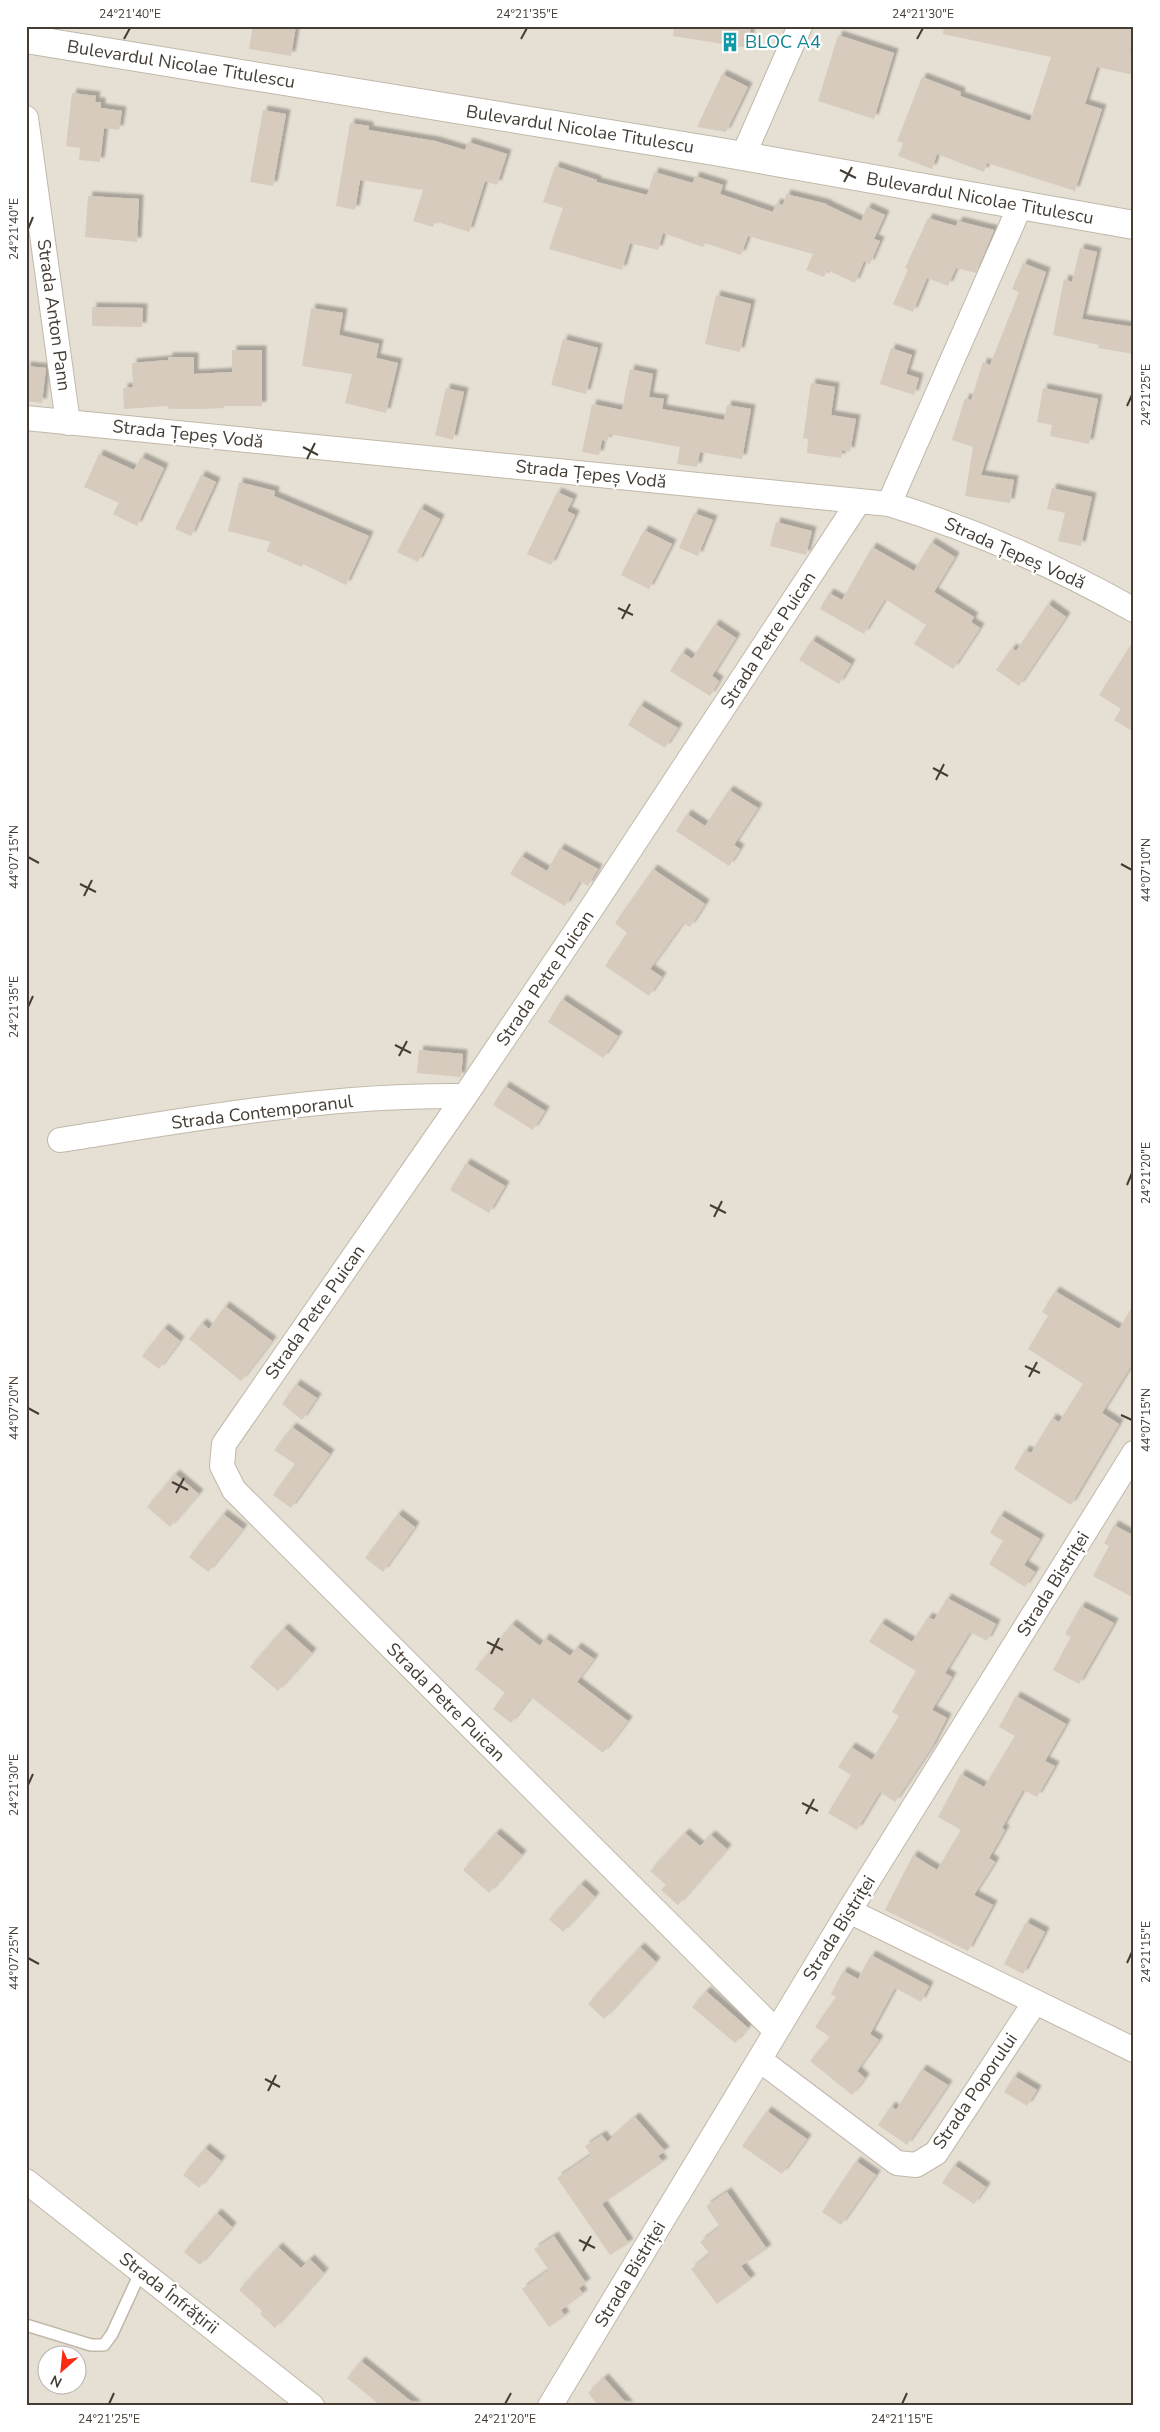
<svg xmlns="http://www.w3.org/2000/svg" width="1160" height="2432" font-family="'Nunito Sans',sans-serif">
	<defs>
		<filter id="shadow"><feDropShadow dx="4.5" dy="-4.5" stdDeviation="1" flood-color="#0004"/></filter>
	</defs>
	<rect width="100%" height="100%" fill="#f2eee5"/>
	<path fill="#e6dfd3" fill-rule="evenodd" d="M 26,26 L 1134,26 L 1134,2406 L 26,2406 ZM 48,2354 L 78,2354 L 78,2384 L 48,2384 Z"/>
	<path fill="#d7cbbd" filter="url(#shadow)" d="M 253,26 L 296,26 L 291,56 L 249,49 Z
		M 674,26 L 751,26 L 748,48 L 673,36 Z
		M 944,26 L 1134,26 L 1130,52 L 1134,52 L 1134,75 L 1097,67 L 1085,104 L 1102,109 L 1075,191 L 987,163 L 984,172 L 937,154 L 932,169 L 898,156 L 903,143 L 897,141 L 922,77 L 961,92 L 960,96 L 1030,121 L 1051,57 L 943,34 Z
		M 838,35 L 894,53 L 874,119 L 818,101 Z
		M 722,74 L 748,87 L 726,132 L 697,127 Z
		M 72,93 L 96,96 L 95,102 L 101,102 L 101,108 L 122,111 L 119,130 L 104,128 L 100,162 L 79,160 L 80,148 L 66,146 Z
		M 263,110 L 286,114 L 273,186 L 250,182 Z
		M 350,123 L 369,126 L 369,130 L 435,141 L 465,150 L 468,142 L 507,154 L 497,185 L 485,181 L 469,232 L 435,221 L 433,227 L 413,221 L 423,190 L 360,180 L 355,210 L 336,206 Z
		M 555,166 L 597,180 L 597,182 L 647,195 L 654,172 L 693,183 L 695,176 L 723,185 L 720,194 L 773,212 L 776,203 L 783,205 L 786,194 L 827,204 L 827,205 L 861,221 L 867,207 L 885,215 L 874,239 L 880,241 L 870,264 L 864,261 L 855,283 L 827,270 L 824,277 L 806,270 L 813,254 L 748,236 L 741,255 L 705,243 L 703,247 L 663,233 L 658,250 L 630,243 L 622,270 L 549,249 L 563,208 L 543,202 Z
		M 88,196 L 139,199 L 137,242 L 85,237 Z
		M 928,218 L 956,226 L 958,221 L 994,230 L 976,273 L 956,268 L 948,286 L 927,278 L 913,312 L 893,304 L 908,269 L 905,268 Z
		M 1080,248 L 1097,252 L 1082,319 L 1134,327 L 1134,354 L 1098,348 L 1099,345 L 1053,335 L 1064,279 L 1072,282 Z
		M 1023,263 L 1046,272 L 981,475 L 1014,480 L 1010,503 L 965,496 L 973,447 L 952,440 L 965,398 L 971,400 L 983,362 L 990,365 L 1019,292 L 1012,289 Z
		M 716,295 L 751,304 L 740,352 L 705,344 Z
		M 92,307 L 143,308 L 142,327 L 92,326 Z
		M 311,308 L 343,313 L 339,335 L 379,344 L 376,358 L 398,363 L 386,413 L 345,403 L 352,374 L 302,366 Z
		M 563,339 L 598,348 L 586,394 L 551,385 Z
		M 891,348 L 912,355 L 906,374 L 919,378 L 914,395 L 880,384 Z
		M 232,350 L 262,350 L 262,406 L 223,406 L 224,408 L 203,409 L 169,409 L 168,406 L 124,409 L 123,388 L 133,387 L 132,363 L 168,360 L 168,357 L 194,357 L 194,374 L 232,372 Z
		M 26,366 L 46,368 L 42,403 L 26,401 Z
		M 630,369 L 653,374 L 649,397 L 664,399 L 662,409 L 724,420 L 727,405 L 751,409 L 742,459 L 700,452 L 697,467 L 677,464 L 680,447 L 609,434 L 607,441 L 602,440 L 599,455 L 582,452 L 592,404 L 622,410 Z
		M 811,383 L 835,387 L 831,415 L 856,419 L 850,452 L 842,450 L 841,458 L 807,453 L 808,439 L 803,438 Z
		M 446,388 L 464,392 L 453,440 L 435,435 Z
		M 1043,388 L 1098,399 L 1089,444 L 1050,436 L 1052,425 L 1037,422 Z
		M 99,454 L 134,470 L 141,457 L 164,468 L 137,526 L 113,514 L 119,503 L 84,487 Z
		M 201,475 L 216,482 L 191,536 L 175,529 Z
		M 239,482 L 275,491 L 274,496 L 369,536 L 346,585 L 303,564 L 302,567 L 266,551 L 271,542 L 228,531 Z
		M 1052,488 L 1092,497 L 1081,546 L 1058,541 L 1065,513 L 1047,509 Z
		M 557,492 L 573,499 L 567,511 L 575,515 L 551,565 L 527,554 Z
		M 420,508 L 440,519 L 418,562 L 397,552 Z
		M 694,513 L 713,520 L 698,556 L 679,548 Z
		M 776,522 L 812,531 L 806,555 L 770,546 Z
		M 644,530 L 672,544 L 649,589 L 621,575 Z
		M 931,542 L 955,557 L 934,592 L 974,617 L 971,622 L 980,628 L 953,669 L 914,644 L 926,625 L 885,599 L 864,634 L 820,609 L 829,593 L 842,600 L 872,547 L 914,571 Z
		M 1048,604 L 1066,617 L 1019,686 L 996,670 L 1012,648 L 1016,651 Z
		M 715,624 L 736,638 L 712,676 L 719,681 L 710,696 L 670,671 L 682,652 L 692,659 Z
		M 812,640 L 851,664 L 839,684 L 799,660 Z
		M 1134,640 L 1134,732 L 1114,720 L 1121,709 L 1099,695 Z
		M 640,705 L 678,728 L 665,748 L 628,725 Z
		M 729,790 L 758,808 L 734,845 L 740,849 L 729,866 L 676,831 L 687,814 L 705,826 Z
		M 560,848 L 598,869 L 588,886 L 580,881 L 565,906 L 510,874 L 521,856 L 547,871 Z
		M 653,869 L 705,904 L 690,927 L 683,923 L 650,969 L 662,977 L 649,996 L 605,966 L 627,933 L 615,923 Z
		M 562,999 L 618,1036 L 603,1058 L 548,1022 Z
		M 419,1050 L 463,1054 L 461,1077 L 417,1073 Z
		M 505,1086 L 545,1111 L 533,1130 L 493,1105 Z
		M 466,1163 L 505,1186 L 489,1213 L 450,1190 Z
		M 1055,1291 L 1119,1329 L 1134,1304 L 1134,1361 L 1102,1413 L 1119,1424 L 1071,1505 L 1014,1469 L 1025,1450 L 1031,1453 L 1052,1418 L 1059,1422 L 1083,1384 L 1028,1349 L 1048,1316 L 1042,1312 Z
		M 225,1306 L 272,1341 L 241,1381 L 189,1339 L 202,1323 L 209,1329 Z
		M 164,1328 L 180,1341 L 159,1369 L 142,1356 Z
		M 296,1384 L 317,1398 L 302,1420 L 282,1404 Z
		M 292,1427 L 330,1454 L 291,1508 L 273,1495 L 295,1464 L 274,1450 Z
		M 175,1474 L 199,1494 L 170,1527 L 147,1507 Z
		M 223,1514 L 243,1529 L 208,1572 L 189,1557 Z
		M 398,1514 L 415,1527 L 383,1572 L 365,1558 Z
		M 1000,1515 L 1040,1539 L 1024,1565 L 1035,1572 L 1025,1587 L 989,1564 L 1003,1541 L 990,1533 Z
		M 1114,1525 L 1134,1536 L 1134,1598 L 1093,1576 L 1109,1546 L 1104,1543 Z
		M 947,1598 L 996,1624 L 987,1641 L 970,1632 L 945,1673 L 952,1677 L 932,1710 L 947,1718 L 932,1747 L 895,1802 L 880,1792 L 857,1830 L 828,1813 L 851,1775 L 838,1767 L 851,1747 L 872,1760 L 899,1716 L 892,1712 L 916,1671 L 869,1642 L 881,1623 L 912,1642 L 928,1617 L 934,1620 Z
		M 1081,1606 L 1114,1623 L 1079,1684 L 1053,1670 L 1071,1637 L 1065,1634 Z
		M 512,1624 L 540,1646 L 545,1638 L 570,1656 L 577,1647 L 594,1659 L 577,1682 L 628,1721 L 603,1753 L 531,1697 L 511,1723 L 493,1709 L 505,1693 L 475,1669 Z
		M 284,1628 L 312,1653 L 278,1691 L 250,1667 Z
		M 1016,1696 L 1066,1724 L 1045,1761 L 1055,1766 L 1037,1797 L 1023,1790 L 1002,1828 L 1005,1830 L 989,1858 L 995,1862 L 974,1895 L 993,1905 L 968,1951 L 885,1910 L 913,1855 L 937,1870 L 961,1830 L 938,1817 L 961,1774 L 984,1787 L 1015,1736 L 999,1727 Z
		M 496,1833 L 522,1855 L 489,1893 L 463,1870 Z
		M 685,1833 L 700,1846 L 711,1835 L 727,1849 L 678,1905 L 661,1890 L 666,1885 L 650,1871 Z
		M 581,1884 L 595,1897 L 563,1932 L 549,1919 Z
		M 1026,1922 L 1045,1932 L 1023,1974 L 1004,1964 Z
		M 640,1947 L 656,1962 L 604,2019 L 588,2004 Z
		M 871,1955 L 929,1986 L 921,2002 L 895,1988 L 870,2034 L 879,2040 L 857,2071 L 865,2078 L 852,2095 L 810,2061 L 830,2037 L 815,2027 L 836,1997 L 831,1994 L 843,1971 L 858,1979 Z
		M 706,1991 L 748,2028 L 735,2043 L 692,2007 Z
		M 922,2069 L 948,2085 L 907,2145 L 878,2125 L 891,2106 L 896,2110 Z
		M 1014,2076 L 1037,2090 L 1027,2106 L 1004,2092 Z
		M 767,2111 L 807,2139 L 782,2174 L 742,2146 Z
		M 635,2117 L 665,2151 L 658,2156 L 663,2162 L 602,2204 L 629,2243 L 610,2255 L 557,2178 L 591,2155 L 585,2146 L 602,2135 L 607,2142 Z
		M 205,2148 L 221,2161 L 199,2188 L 183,2175 Z
		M 856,2161 L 876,2175 L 841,2225 L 822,2212 Z
		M 954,2165 L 986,2187 L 974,2204 L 942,2183 Z
		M 727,2192 L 767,2249 L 741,2266 L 751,2279 L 717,2304 L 691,2269 L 710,2254 L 700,2242 L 720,2227 L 706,2206 Z
		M 217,2213 L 232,2227 L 200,2265 L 184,2252 Z
		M 554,2236 L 586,2283 L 579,2288 L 583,2294 L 561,2310 L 565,2316 L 549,2327 L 522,2289 L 549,2270 L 534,2249 Z
		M 278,2247 L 301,2268 L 310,2259 L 324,2273 L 275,2328 L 260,2314 L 262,2311 L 239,2290 Z
		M 361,2361 L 417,2406 L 381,2406 L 347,2378 Z
		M 604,2378 L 629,2406 L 599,2406 L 588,2393 Z"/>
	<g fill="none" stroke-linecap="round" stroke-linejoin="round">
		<defs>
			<path id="service" d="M 26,2325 L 91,2345 L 104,2345 L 112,2334 L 141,2271"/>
			<path id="minor" d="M 26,118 L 68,423
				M 743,156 L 800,26
				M 26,418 L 889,504 C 975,530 1056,566 1134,610
				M 889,504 L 1020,206
				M 60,1140 C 194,1119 329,1094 465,1096
				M 849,1911 L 1134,2050
				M 776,2031 L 234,1490 L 222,1466 L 224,1444 L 465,1096 L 589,912 L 859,501
				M 760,2060 L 897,2163 L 916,2165 L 936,2153 L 1035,2002
				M 26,2181 L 312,2406
				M 550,2406 L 849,1911 L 1134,1453"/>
			<path id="tertiary" d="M 26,39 L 714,151 L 1134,225"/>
		</defs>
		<use href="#service" stroke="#c1b8aa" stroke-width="14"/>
		<use href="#minor" stroke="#c1b8aa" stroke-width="26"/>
		<use href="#tertiary" stroke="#c1b8aa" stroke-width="30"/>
		<use href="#service" stroke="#fff" stroke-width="11"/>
		<use href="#minor" stroke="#fff" stroke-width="24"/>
		<use href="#tertiary" stroke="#fff" stroke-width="28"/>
	</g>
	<path fill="none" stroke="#453d34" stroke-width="2" d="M 124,39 L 130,28M 521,39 L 527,28M 917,39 L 923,28M 840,170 L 856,178M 844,182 L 852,167M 28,229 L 33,217M 1127,406 L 1132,395M 303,447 L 318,455M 307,459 L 315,443M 618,608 L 633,615M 622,619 L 630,604M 933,768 L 948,776M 936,780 L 944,764M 28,857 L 39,863M 1121,864 L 1132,870M 80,884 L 96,892M 84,896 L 92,880M 28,1007 L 33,996M 395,1045 L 411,1053M 399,1056 L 407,1041M 1127,1185 L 1132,1173M 710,1205 L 726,1213M 714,1217 L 722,1201M 1025,1366 L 1040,1373M 1029,1377 L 1037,1362M 28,1408 L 39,1414M 1121,1415 L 1132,1420M 172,1482 L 188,1490M 176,1493 L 184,1478M 487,1642 L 503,1650M 491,1654 L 499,1638M 28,1785 L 33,1774M 802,1803 L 818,1811M 806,1814 L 814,1799M 28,1958 L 39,1964M 1127,1963 L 1132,1952M 265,2079 L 280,2087M 268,2091 L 276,2075M 579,2240 L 595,2248M 583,2251 L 591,2236M 109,2404 L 114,2393M 505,2404 L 511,2393M 902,2404 L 907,2393"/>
	<defs>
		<symbol id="building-bare" viewBox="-9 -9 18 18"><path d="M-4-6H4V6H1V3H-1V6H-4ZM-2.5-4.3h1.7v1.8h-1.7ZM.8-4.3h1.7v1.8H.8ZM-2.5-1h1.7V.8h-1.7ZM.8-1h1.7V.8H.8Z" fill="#0f9aa8" stroke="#fff" stroke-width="2.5" paint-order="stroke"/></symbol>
	</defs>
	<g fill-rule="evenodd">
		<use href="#building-bare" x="716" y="28" width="28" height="28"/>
	</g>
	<g text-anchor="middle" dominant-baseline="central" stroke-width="4.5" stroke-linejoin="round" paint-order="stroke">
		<g font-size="18" fill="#0d838f" stroke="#fff" text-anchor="start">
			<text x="745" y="42">BLOC A4</text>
		</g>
		<g font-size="18" fill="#453d34" stroke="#fff">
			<text transform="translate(181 64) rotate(9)">Bulevardul Nicolae Titulescu</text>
			<text transform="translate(580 129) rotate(9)">Bulevardul Nicolae Titulescu</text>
			<text transform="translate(980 198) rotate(10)">Bulevardul Nicolae Titulescu</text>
			<text transform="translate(54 315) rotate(82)">Strada Anton Pann</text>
			<text transform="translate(188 434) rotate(6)">Strada Țepeș Vodă</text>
			<text transform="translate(591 474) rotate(6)">Strada Țepeș Vodă</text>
			<text transform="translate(1015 553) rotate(24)">Strada Țepeș Vodă</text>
			<text transform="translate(768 640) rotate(-57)">Strada Petre Puican</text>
			<text transform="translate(545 978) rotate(-56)">Strada Petre Puican</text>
			<text transform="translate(262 1112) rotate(-7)">Strada Contemporanul</text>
			<text transform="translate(315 1312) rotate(-55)">Strada Petre Puican</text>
			<text transform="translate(1053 1584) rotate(-58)">Strada Bistriței</text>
			<text transform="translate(446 1702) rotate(45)">Strada Petre Puican</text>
			<text transform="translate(839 1928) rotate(-58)">Strada Bistriței</text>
			<text transform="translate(975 2091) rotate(-56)">Strada Poporului</text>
			<text transform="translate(630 2274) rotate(-59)">Strada Bistriței</text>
			<text transform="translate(169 2293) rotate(38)">Strada Înfrățirii</text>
		</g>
	</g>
	<rect width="1160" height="2432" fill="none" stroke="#ffffff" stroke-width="55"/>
	<g transform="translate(62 2370) rotate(207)"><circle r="24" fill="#ffffff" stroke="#b5b1ae"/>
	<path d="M0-4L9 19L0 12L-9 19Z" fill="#fb2a13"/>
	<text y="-8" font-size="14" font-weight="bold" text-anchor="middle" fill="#453d34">N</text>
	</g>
	<rect x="28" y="28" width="1104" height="2376" fill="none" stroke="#453d34" stroke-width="2"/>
	<g font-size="12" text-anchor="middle" fill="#453d34">
		<text x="130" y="18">24°21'40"E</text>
		<text x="527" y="18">24°21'35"E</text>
		<text x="923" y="18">24°21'30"E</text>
		<text transform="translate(14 229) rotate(-90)" y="4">24°21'40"E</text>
		<text transform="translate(1146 395) rotate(-90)" y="4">24°21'25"E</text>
		<text transform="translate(14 857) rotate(-90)" y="4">44°07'15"N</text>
		<text transform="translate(1146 870) rotate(-90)" y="4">44°07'10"N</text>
		<text transform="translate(14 1007) rotate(-90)" y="4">24°21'35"E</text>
		<text transform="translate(1146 1173) rotate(-90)" y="4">24°21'20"E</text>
		<text transform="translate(14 1408) rotate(-90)" y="4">44°07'20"N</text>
		<text transform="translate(1146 1420) rotate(-90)" y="4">44°07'15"N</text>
		<text transform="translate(14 1785) rotate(-90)" y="4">24°21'30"E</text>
		<text transform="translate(1146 1952) rotate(-90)" y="4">24°21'15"E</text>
		<text transform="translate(14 1958) rotate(-90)" y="4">44°07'25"N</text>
		<text x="109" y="2423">24°21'25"E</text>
		<text x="505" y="2423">24°21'20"E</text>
		<text x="902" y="2423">24°21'15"E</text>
	</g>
</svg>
